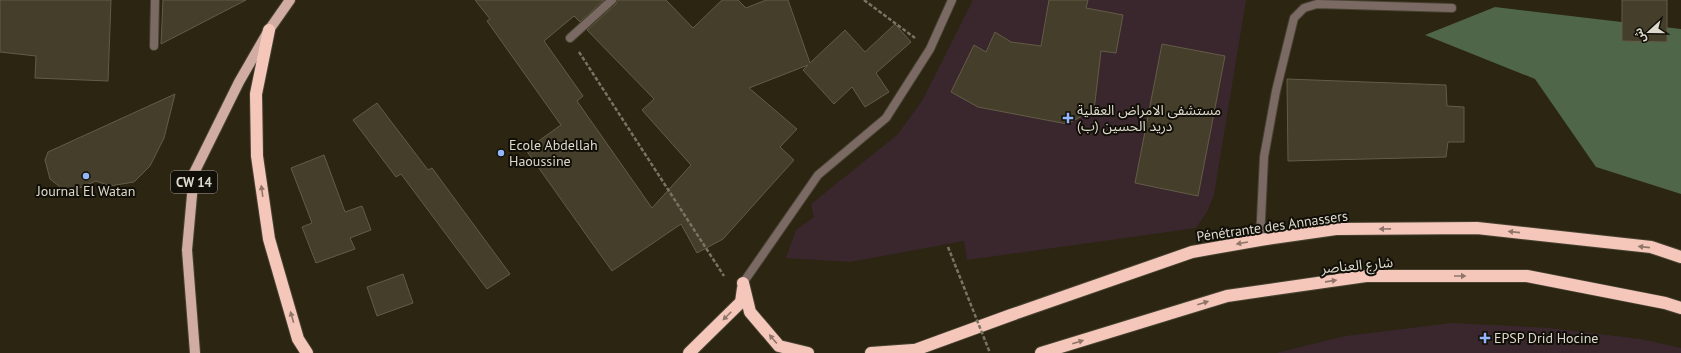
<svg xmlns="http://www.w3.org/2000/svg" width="1681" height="353" font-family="'PT Sans','Noto Sans Arabic',sans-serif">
	<rect width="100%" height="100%" fill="#2b2512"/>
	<path fill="#3a272d" d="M 973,0 L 1246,0 L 1214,195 L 1207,212 L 1196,228 L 967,260 L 964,241 L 850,262 L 786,258 L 796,230 L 814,217 L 811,204 L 897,135 L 922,101 Z
		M 1452,323 L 1549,328 L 1641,339 L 1681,348 L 1681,353 L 1276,353 L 1345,336 Z"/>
	<path fill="#4f6648" d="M 1495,7 L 1681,29 L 1681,194 L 1596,167 L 1535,79 L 1425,35 Z"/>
	<path fill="#453e2a" stroke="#635c47" d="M 0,0 L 111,0 L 108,81 L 35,78 L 36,56 L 0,52 Z
		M 163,0 L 246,0 L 161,44 Z
		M 475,0 L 604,0 L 580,22 L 574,16 L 544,41 L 583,96 L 577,101 L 652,208 L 691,165 L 642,110 L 654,99 L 587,30 L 616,4 L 617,0 L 666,0 L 693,28 L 722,0 L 738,0 L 746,8 L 766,0 L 788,0 L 810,63 L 845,30 L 865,52 L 895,24 L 911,42 L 876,73 L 889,92 L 865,107 L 852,87 L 834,104 L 803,70 L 808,65 L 749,88 L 797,129 L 780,147 L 794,160 L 723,239 L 697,253 L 681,224 L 612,271 L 526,150 L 561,125 L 487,21 L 490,19 Z
		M 1049,0 L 1088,0 L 1086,8 L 1123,15 L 1116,53 L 1101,51 L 1094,110 L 1067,124 L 978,107 L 951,92 L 974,45 L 986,52 L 995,32 L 1011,42 L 1041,46 Z
		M 1622,0 L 1667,0 L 1667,42 L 1622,41 Z
		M 1162,44 L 1225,56 L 1198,196 L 1135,183 Z
		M 1287,79 L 1446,85 L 1447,106 L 1464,107 L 1464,142 L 1448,142 L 1446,157 L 1288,161 Z
		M 175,94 L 164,138 L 150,166 L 134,182 L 110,186 L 96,181 L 65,194 L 59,186 L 50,179 L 45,160 L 48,152 Z
		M 377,103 L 428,170 L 432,168 L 510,274 L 487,289 L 401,174 L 396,177 L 353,120 Z
		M 324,155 L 345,212 L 362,206 L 371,230 L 350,238 L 355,249 L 316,263 L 302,227 L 312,223 L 291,168 Z
		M 403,274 L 413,303 L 377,316 L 367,287 Z"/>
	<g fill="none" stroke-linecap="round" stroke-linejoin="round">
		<defs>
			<path id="street" d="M 570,38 L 612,0
				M 154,46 L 155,0
				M 1260,240 L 1264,157 L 1276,91 L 1294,18 L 1304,8 L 1317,4 L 1452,8
				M 743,283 L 818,175 L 886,118 L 930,49 L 952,0"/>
			<path id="primary" d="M 195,353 L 187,250 L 194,173 L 239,82 L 269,30 L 290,0"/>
			<path id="highway" d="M 269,30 L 256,94 L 257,156 L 269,239 L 298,339 L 307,353
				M 743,283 L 750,312 L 779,346 L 808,353
				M 689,353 L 741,302 L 743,288
				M 871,353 L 913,350
				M 907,353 L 1011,315 L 1192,252 L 1260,240 L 1336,229 L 1477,228 L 1651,247 L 1681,257
				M 1041,353 L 1227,296 L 1366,276 L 1527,276 L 1665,303 L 1681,308"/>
		</defs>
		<use href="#street" stroke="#474230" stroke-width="10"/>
		<use href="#primary" stroke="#474230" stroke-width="12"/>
		<use href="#highway" stroke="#474230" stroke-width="14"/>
		<path stroke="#787363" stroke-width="2.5" stroke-dasharray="4 2" stroke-linecap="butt" d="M 864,0 L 915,38
			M 579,52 L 724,276"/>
		<use href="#street" stroke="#7b6964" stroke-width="8"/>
		<use href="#primary" stroke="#d1aca2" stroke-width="10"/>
		<use href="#highway" stroke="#f4c7ba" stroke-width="12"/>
		<path stroke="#787363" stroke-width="2.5" stroke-dasharray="4 2" stroke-linecap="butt" d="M 948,247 L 990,353"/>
	</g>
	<defs><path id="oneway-solid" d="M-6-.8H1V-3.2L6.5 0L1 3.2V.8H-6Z"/></defs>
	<g fill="#8e7469">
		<use href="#oneway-solid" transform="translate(262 191) rotate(-98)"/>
		<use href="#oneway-solid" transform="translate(1385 229) rotate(179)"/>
		<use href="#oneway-solid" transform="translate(1514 232) rotate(-174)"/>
		<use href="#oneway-solid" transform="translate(1242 243) rotate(170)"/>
		<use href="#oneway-solid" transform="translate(1644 247) rotate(-174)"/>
		<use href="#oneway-solid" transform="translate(1460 276)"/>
		<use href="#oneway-solid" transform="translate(1331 281) rotate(-8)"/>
		<use href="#oneway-solid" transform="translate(1203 303) rotate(-17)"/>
		<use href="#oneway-solid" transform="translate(727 316) rotate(135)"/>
		<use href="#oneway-solid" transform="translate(292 317) rotate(-106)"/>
		<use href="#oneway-solid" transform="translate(773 339) rotate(-130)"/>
		<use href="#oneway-solid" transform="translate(1078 342) rotate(-17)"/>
	</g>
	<g fill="#92b7fd" stroke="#110f07" stroke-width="1.5">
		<path d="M1066 112h4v4h4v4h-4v4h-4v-4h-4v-4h4z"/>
		<circle cx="501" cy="153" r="4"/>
		<circle cx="86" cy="176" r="4"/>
		<path d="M1483 332h4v4h4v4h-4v4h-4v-4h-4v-4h4z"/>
	</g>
	<g text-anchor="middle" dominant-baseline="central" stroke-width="4" stroke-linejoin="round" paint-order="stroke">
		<rect fill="#110f07" stroke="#a09c92" stroke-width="1" x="171" y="171" width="46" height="22" rx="3"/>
		<g font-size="13" font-weight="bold" fill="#ddd9cd">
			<text x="194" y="182">CW 14</text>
		</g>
		<g font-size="14" fill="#ddd9cd" stroke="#110f07" text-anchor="start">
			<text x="1077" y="110">مستشفى الامراض العقلية<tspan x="1077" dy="16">دريد الحسين (ب)</tspan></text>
			<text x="509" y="145">Ecole Abdellah<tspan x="509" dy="16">Haoussine</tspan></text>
			<text x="86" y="191" text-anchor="middle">Journal El Watan</text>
			<text x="1494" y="338">EPSP Drid Hocine</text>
		</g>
		<g font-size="14" fill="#ddd9cd" stroke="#110f07">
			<text transform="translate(1272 226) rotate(-8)">Pénétrante des Annassers</text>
			<text transform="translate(1357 265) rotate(-5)">شارع العناصر</text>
		</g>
	</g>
	<g transform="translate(1649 32) rotate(249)" stroke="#110f07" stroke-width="3" paint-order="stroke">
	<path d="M0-3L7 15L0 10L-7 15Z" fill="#ddd9cd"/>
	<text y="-6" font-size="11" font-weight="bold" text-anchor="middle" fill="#ddd9cd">ش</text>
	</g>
</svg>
